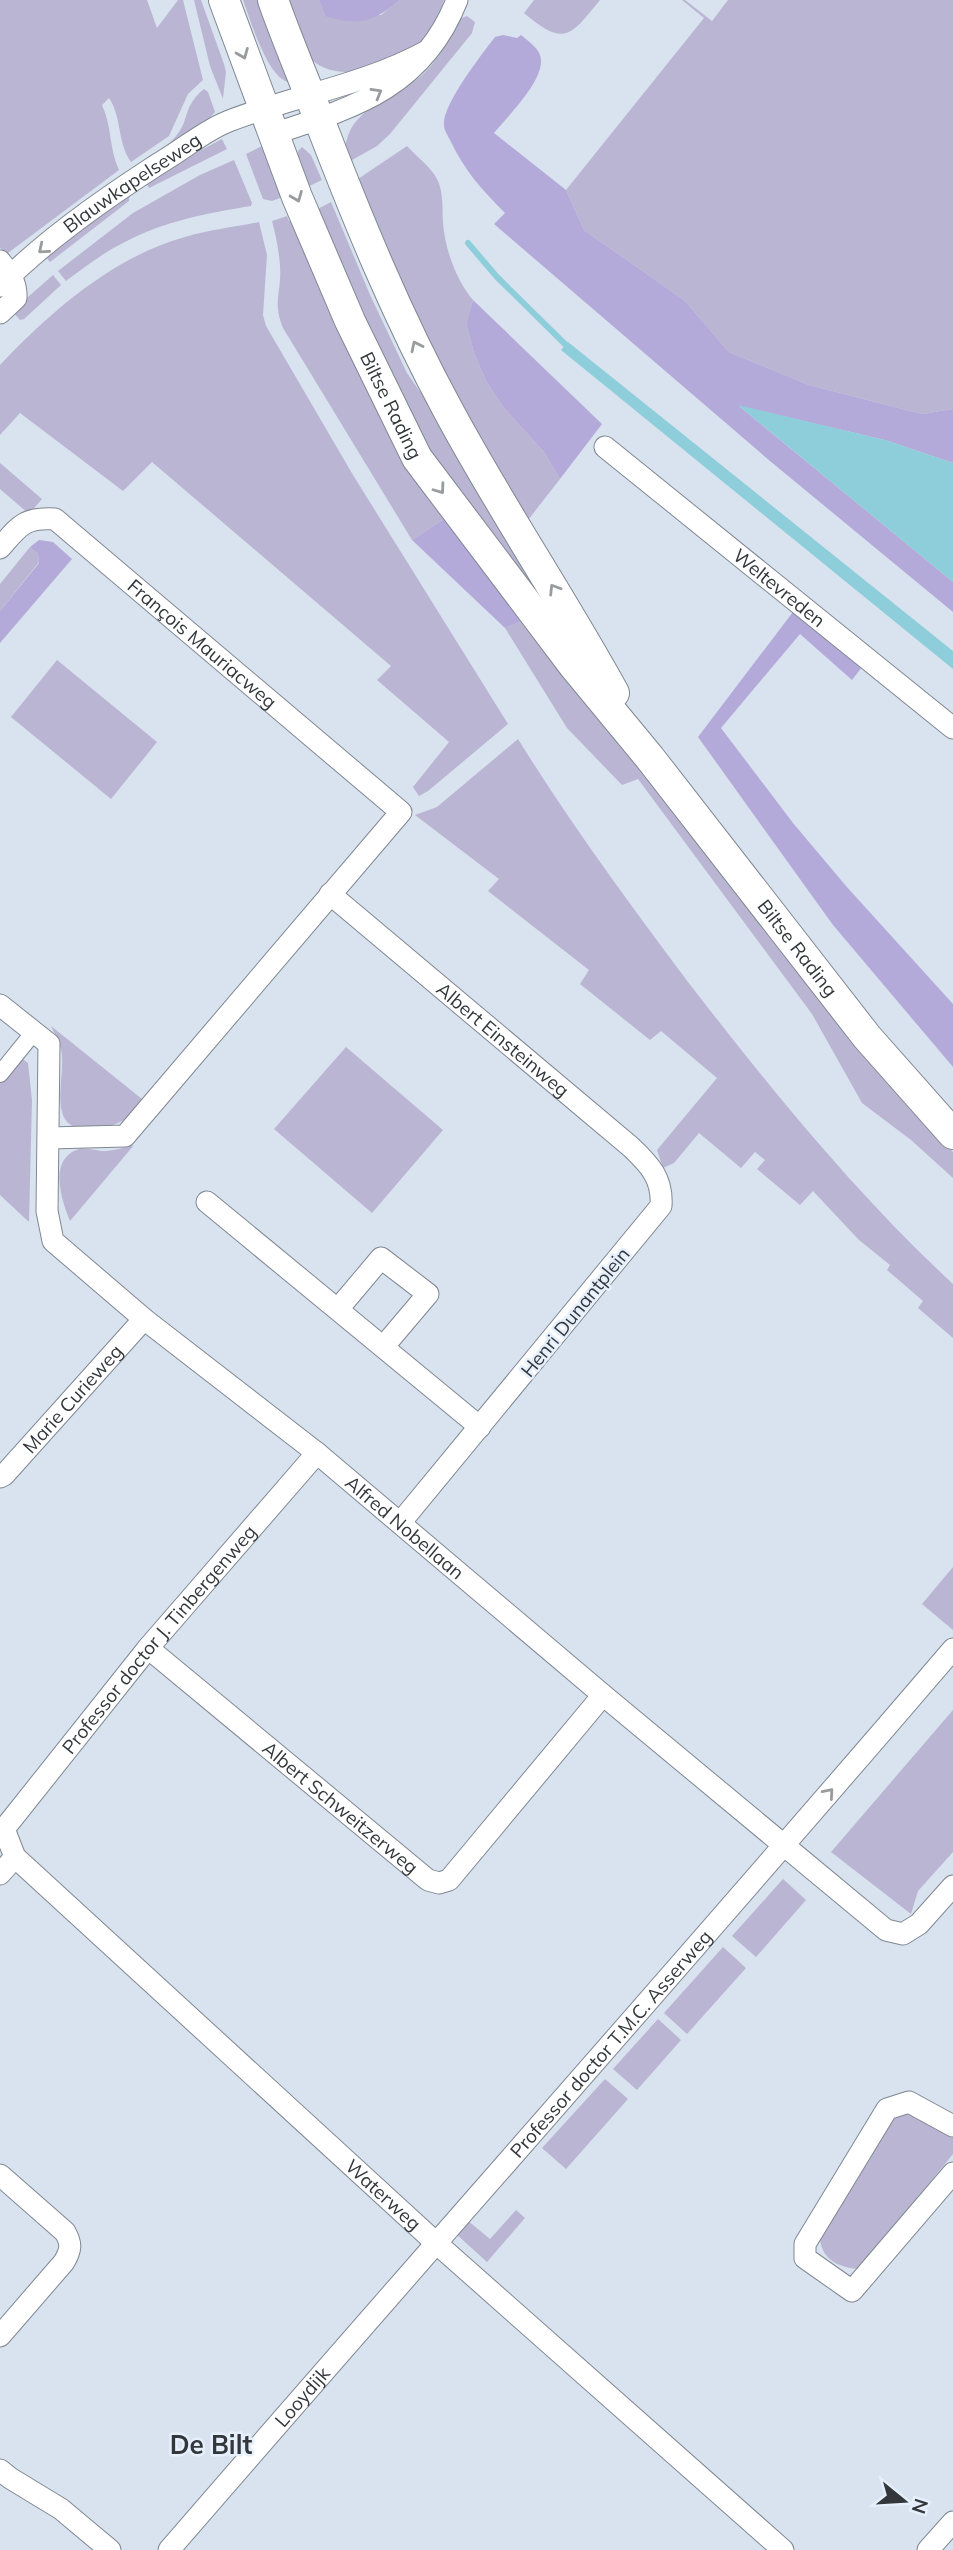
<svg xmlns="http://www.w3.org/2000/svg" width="953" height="2550" font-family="Mulish,sans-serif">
	<rect width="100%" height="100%" fill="#d9e3ef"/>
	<path fill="#bab5d2" d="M 0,0 L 147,0 L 157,28 L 178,0 L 183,0 L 203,80 L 188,94 L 169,136 L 131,162 C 117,142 122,117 109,98 L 102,105 C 112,126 109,149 119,170 L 8,253 L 0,248 Z
		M 194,0 L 201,0 L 224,64 L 226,72 L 223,99 L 210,66 Z
		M 243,0 L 265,0 L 289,82 C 268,79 250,19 243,0 Z
		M 282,0 L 319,0 L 325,16 L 381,15 L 400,0 L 444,0 L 437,21 L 415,51 L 352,72 C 302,73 298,39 282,0 Z
		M 534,0 L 600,0 C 570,37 564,47 524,13 Z
		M 682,0 L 685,0 L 712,21 L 728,0 L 953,0 L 953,409 L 922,414 L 809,385 L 729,352 L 684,300 L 584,230 L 566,190 L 704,18 Z
		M 467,16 L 475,22 L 472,33 L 390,134 L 377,146 L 345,164 C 341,111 381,106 416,80 C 435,66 449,41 459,19 Z
		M 204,89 L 208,92 L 215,112 L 204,124 L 138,166 C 146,155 166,149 176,136 C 190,120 182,107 204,89 Z
		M 222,139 L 227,149 L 149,188 L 145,180 Z
		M 266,144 L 288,195 L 272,201 L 263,199 L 246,154 Z
		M 407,146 C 416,156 431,167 437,179 C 444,193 442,209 443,223 C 445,249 456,280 473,300 L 466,323 L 474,353 L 486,381 L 504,408 L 544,452 L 560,479 L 528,520 L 447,390 L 355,187 L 361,184 L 358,179 Z
		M 302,147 L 311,155 L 322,180 L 303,189 L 297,157 L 298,151 Z
		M 234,160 L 252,203 L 251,206 C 208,213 164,221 125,242 C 104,252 85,267 66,281 L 58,271 L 133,213 L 200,175 Z
		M 130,194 L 129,201 L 50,262 L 44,255 Z
		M 331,202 L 371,297 L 407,373 L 448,432 L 584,654 L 426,457 L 312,212 Z
		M 287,216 L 289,221 L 298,218 L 447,517 L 412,540 L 283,328 C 272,301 282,292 280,266 C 279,251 276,236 272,221 Z
		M 259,222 L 267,255 L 263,315 L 266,326 L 353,475 L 508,724 L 428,791 L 419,796 L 413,787 L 449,742 L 377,680 L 391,666 L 152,462 L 123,491 L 20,413 L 0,435 L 0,365 C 50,312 113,257 185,237 C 209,230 235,227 259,222 Z
		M 53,275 L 61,285 L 24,319 L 20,320 L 12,311 Z
		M 0,463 L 42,499 L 29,514 L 0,489 Z
		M 30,547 L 38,554 L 39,562 L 0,611 L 0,584 Z
		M 525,620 L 914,1110 L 953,1152 L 953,1178 L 911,1140 L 862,1103 L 812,1014 L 638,779 L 622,785 L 567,728 L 505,628 Z
		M 57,660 L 157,742 L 111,799 L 11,717 Z
		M 518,739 C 570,823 629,903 688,982 C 770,1088 855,1193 953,1284 L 953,1338 L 918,1308 L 923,1301 L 887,1270 L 890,1265 L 859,1240 L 813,1191 L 800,1205 L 757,1169 L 765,1160 L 755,1152 L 741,1168 L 699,1133 L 674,1163 L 663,1168 L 657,1150 L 717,1078 L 661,1031 L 650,1040 L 580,984 L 589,970 L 488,891 L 499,879 L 415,815 L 437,807 Z
		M 51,1026 L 147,1103 C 128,1119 115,1128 90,1129 C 47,1131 64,1084 62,1056 C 62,1046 55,1035 51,1026 Z
		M 346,1047 L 443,1130 L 372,1213 L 274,1129 Z
		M 20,1057 L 28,1063 L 32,1100 L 29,1222 L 0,1195 L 0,1081 Z
		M 134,1145 L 70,1221 C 61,1199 48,1159 79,1149 C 88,1147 98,1152 107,1151 C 116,1150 125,1147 134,1145 Z
		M 953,1567 L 953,1630 L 922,1604 Z
		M 953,1710 L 953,1852 L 918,1891 L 911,1914 L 831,1852 Z
		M 783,1879 L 806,1900 L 756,1957 L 732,1936 Z
		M 723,1947 L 746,1968 L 687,2034 L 664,2013 Z
		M 658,2019 L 681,2040 L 637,2090 L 613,2069 Z
		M 605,2079 L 628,2099 L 566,2169 L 542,2148 Z
		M 903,2111 L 953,2137 L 953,2154 L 859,2269 C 840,2268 822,2260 820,2239 L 889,2120 Z
		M 516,2210 L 525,2218 L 487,2262 L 455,2233 L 467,2220 L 490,2239 Z"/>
	<path fill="#b3aad9" d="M 319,0 L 400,0 C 372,23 359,26 325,16 Z
		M 503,35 L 517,38 L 521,35 C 528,41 537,47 540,55 C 548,77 508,116 494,133 L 566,190 L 584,230 L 684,300 L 729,352 L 809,385 L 922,414 L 953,409 L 953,463 L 885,440 L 739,406 L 953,582 L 953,612 L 770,461 L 494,224 L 505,213 C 482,190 464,170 450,140 C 448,136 444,130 444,125 C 442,105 482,54 495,37 Z
		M 473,300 L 602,424 L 560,479 L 544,452 L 504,408 L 486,381 L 474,353 L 466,323 Z
		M 447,517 L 525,620 L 505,628 L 412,540 Z
		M 39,540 L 53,542 L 72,559 L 0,643 L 0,611 L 39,563 L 38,554 L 30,547 Z
		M 796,608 L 866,662 L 852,680 L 800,634 L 721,728 L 793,823 L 846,886 L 953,1004 L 953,1067 L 833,925 L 698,737 Z"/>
	<path fill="#8ecdda" d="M 568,342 L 953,651 L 953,669 L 561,350 Z
		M 738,405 L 885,440 L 953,463 L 953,582 Z"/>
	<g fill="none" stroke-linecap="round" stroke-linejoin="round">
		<path stroke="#8ecdda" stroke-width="6" d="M 468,243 L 497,277 L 571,350"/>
		<defs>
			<path id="pedestrian" d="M 0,1074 L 34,1032"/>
			<g id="minor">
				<path d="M 273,134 C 356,107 423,87 457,0"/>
				<path d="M 0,261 C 9,273 17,282 16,298 L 0,313"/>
				<path id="s1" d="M 0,286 C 49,236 115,191 174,154 C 191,143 210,128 229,121 C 293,96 364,85 425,52"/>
				<path id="s2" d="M 605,447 L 953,728"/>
				<path id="s3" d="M 0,548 C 19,526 24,517 55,519 L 401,812 L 125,1136 L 49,1138"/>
				<path id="s4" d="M 330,894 L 631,1147 C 650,1165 663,1179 661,1206 L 400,1523"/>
				<path id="s5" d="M 0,1005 L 49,1044 L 47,1211 L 53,1241 L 144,1319 L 317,1453 L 603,1695 L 886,1930 L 903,1934 L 919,1924 L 953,1886"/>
				<path d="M 207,1202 L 480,1427"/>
				<path d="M 338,1309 L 381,1258 L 428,1294 L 384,1346"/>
				<path id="s6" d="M 0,1477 L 4,1475 L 144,1319"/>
				<path id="s7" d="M 148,1648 L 428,1880 L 439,1883 L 449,1880 L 603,1695"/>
				<path id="s8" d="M 0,1828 L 4,1829 L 15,1857 L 435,2242 L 783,2550"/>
				<path id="s9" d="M 4,1829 L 148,1648 L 317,1453"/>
				<path d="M 0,1874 L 15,1857"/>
				<path d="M 953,2126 L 909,2102 L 887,2109 L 805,2244 L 805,2258 L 852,2291 L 953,2173"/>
				<path d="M 0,2175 L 65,2232 C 72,2244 71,2250 64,2262 L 0,2336"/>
				<path d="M 0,2470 L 10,2478 L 61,2509 L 110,2550"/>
				<path id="s10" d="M 169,2550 C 429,2249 694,1952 953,1649"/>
				<path d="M 928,2550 L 953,2522"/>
			</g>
			<g id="secondary">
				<path id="s11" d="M 224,0 L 297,197 L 350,321 L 417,458 L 574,666 L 650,758 L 867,1037 L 953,1134"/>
				<path d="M 273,0 C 287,40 304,79 319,119 C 357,218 397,316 448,410 C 500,507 561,597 614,693"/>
			</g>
		</defs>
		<use href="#pedestrian" stroke="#7f8892" stroke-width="18"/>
		<use href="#minor" stroke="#7f8892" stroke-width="23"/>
		<use href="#secondary" stroke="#7f8892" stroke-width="32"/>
		<use href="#pedestrian" stroke="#fff" stroke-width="16"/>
		<use href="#minor" stroke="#fff" stroke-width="21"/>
		<use href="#secondary" stroke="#fff" stroke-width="30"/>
	</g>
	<defs><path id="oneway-chevron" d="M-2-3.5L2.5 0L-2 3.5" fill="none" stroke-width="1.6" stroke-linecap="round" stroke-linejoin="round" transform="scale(1.75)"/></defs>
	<g stroke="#999b9e">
		<use href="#oneway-chevron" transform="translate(243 54) rotate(68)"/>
		<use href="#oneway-chevron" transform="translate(377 93) rotate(-30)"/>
		<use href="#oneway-chevron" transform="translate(297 197) rotate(68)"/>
		<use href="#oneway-chevron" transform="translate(43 249) rotate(140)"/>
		<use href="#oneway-chevron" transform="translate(416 346) rotate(-116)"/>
		<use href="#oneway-chevron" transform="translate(440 489) rotate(54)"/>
		<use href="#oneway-chevron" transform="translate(554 589) rotate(-122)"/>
		<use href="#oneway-chevron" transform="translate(829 1793) rotate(-49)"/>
	</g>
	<g text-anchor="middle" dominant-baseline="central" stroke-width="5" stroke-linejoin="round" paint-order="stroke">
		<g font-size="19" fill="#33373c" stroke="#e6f0fc">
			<text stroke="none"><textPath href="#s1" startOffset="168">Blauwkapelseweg</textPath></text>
			<text stroke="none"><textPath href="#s11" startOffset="439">Biltse Rading</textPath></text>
			<text stroke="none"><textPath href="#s2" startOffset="224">Weltevreden</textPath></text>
			<text stroke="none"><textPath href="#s3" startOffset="259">François Mauriacweg</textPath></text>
			<text stroke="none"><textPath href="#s11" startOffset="1118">Biltse Rading</textPath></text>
			<text stroke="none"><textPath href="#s4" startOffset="226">Albert Einsteinweg</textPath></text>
			<text transform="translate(575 1312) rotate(-51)">Henri Dunantplein</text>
			<text stroke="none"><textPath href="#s6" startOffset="107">Marie Curieweg</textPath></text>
			<text stroke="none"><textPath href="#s5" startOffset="714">Alfred Nobellaan</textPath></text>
			<text stroke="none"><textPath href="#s9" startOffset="245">Professor doctor J. Tinbergenweg</textPath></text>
			<text stroke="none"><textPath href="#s7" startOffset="250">Albert Schweitzerweg</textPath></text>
			<text stroke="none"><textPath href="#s10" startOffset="672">Professor doctor T.M.C. Asserweg</textPath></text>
			<text stroke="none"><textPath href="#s8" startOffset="534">Waterweg</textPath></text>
			<text stroke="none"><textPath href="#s10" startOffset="203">Looydijk</textPath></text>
		</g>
		<g font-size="26" font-weight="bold" fill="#33373c" stroke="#e6f0fc">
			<text x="211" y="2444">De Bilt</text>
		</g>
	</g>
	<g transform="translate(904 2501) rotate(108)" stroke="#e6f0fc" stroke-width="5" paint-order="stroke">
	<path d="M0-5L12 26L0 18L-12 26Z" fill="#33373c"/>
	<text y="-10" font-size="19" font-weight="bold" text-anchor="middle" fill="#33373c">N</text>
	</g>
</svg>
